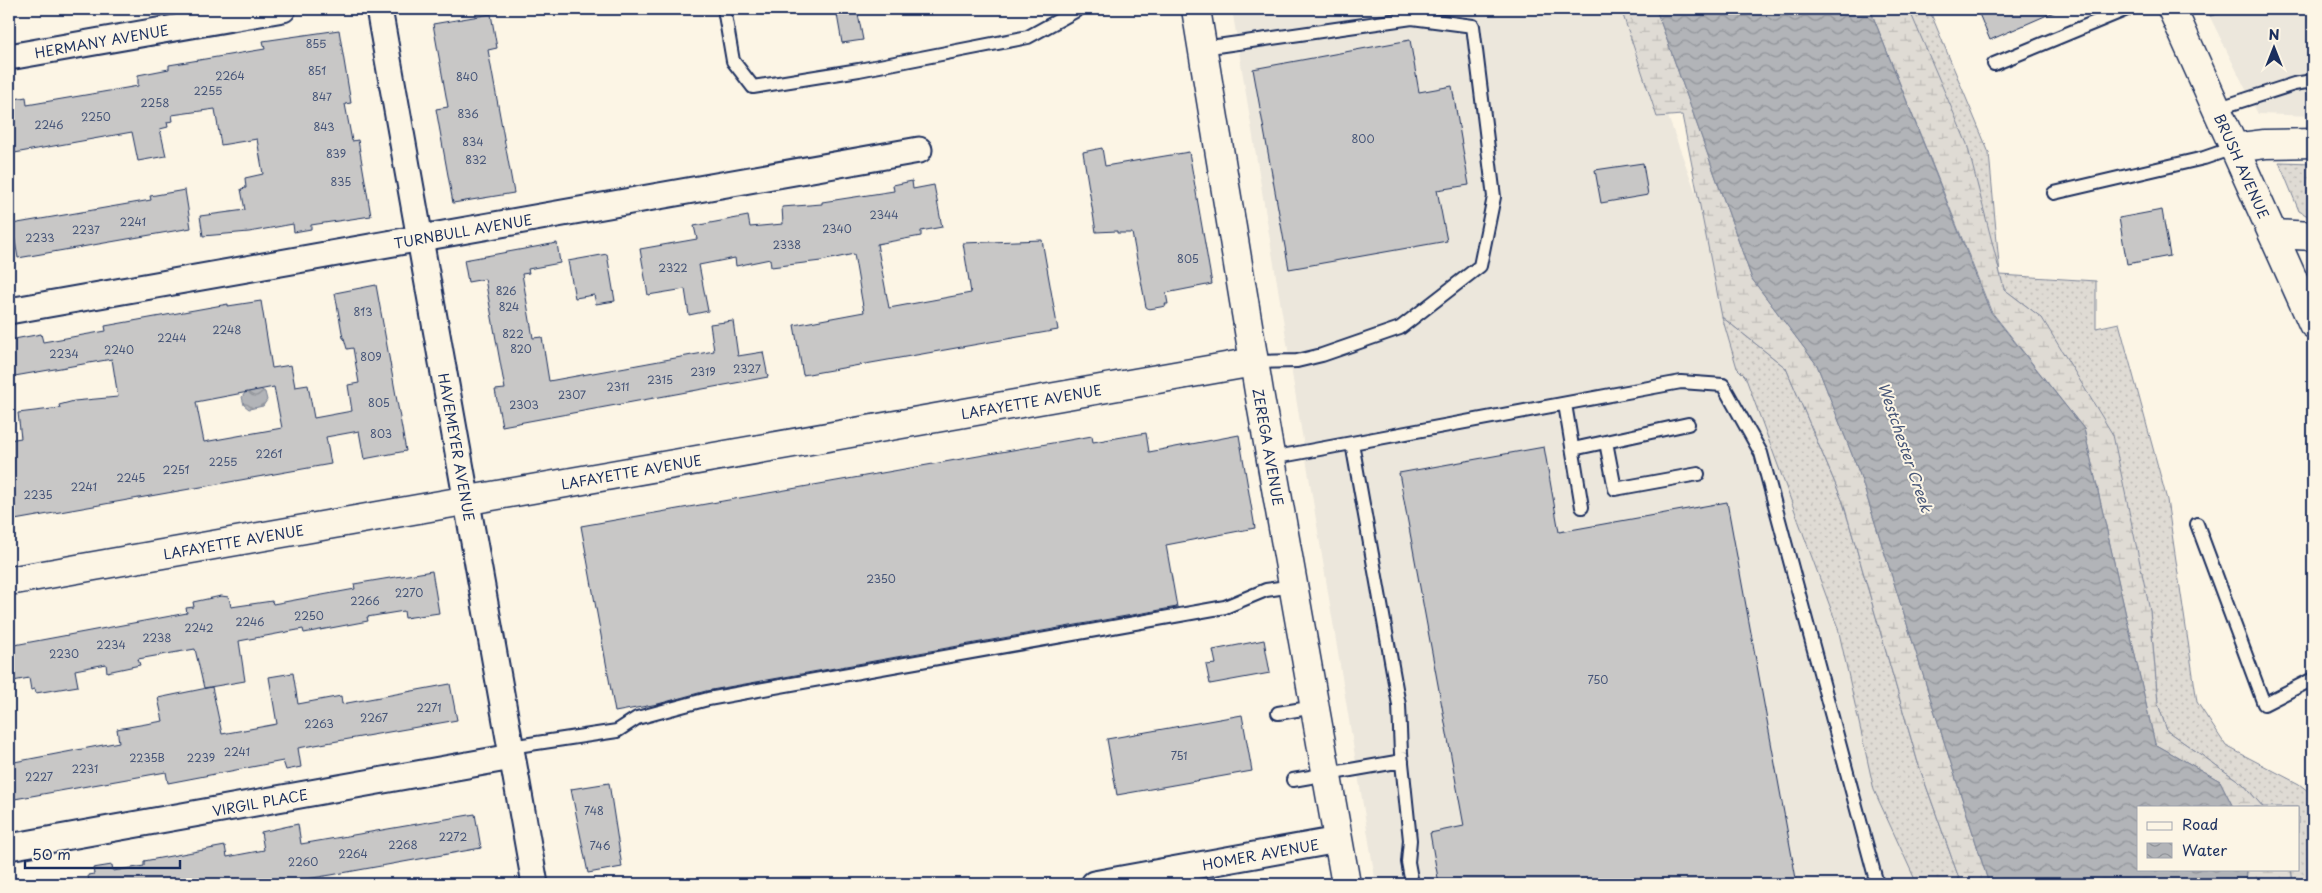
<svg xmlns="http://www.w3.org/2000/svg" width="2322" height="893" font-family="'Playpen Sans',sans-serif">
	<defs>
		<pattern id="grass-dots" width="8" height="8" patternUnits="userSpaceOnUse" patternTransform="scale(1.25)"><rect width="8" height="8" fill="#dfdbd4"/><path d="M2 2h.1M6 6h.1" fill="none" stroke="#bfbcb8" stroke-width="1.8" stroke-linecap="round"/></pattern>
		<pattern id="wetland-marsh" width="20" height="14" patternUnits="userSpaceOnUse" patternTransform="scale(1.25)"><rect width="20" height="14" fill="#dfdbd4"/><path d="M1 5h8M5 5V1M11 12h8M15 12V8" fill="none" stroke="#bfbcb8"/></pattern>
		<pattern id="water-waves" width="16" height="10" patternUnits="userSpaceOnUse" patternTransform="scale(1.25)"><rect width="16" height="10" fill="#b2b4b8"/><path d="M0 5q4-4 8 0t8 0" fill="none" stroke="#909399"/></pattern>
	</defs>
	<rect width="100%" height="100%" fill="#fcf5e5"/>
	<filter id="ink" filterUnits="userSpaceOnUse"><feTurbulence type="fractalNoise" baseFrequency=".02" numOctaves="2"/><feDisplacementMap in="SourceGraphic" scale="10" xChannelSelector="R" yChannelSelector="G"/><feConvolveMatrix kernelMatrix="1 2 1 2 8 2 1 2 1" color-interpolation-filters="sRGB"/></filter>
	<g filter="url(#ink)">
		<path fill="#ece7dc" d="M 1232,9 L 1629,9 L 1947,884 L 1376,884 Z
			M 2206,9 L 2313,9 L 2313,116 L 2258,114 Z"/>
		<path fill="url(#grass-dots)" stroke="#7d8599" d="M 1909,9 L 1929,9 L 1989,153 L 2000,275 L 2096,281 L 2096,328 L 2119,323 L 2167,500 L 2197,702 L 2226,746 L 2299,784 L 2313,795 L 2313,884 L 2293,884 L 2291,869 L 2298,869 L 2298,807 L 2263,807 L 2243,784 L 2167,731 L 2158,704 L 2150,611 L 2042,318 L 2004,289 Z
			M 2279,162 L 2313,163 L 2313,219 L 2299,211 Z
			M 1722,317 L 1786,368 L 1843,502 L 1918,763 L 1961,884 L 1917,884 L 1874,790 L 1838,628 L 1745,376 L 1737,368 Z"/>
		<path fill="url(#wetland-marsh)" stroke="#7d8599" d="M 1621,9 L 1656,9 L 1752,279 L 1817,365 L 1860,475 L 1989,884 L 1961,884 L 1918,763 L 1843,502 L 1786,368 L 1722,317 L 1682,115 L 1657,117 Z
			M 1870,9 L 1909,9 L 1967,144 L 2004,289 L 2042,318 L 2113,435 L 2150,611 L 2158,704 L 2167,731 L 2243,784 L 2263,807 L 2233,807 L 2220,781 L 2155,744 L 2084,429 L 1991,311 Z
			M 2247,869 L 2291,869 L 2293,884 L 2246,884 Z"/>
		<path fill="#dfdbd4" stroke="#7d8599" d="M 2206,9 L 2240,9 L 2210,16 Z"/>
		<path fill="url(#water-waves)" stroke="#767f94" d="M 1656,9 L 1870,9 L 1990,311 L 2084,429 L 2155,744 L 2220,781 L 2233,807 L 2138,807 L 2138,869 L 2247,869 L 2246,884 L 1989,884 L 1860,475 L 1817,365 L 1752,279 Z
			M 260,389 L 265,392 L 267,400 L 263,406 L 249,409 L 244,405 L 242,397 L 245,393 Z"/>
		<path fill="#c8c7c6" stroke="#1b2f5e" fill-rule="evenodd" d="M 836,9 L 857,9 L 863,40 L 842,43 Z
			M 1977,9 L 2061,9 L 1990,40 Z
			M 491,14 L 497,48 L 488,50 L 514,193 L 453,203 L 436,109 L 448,107 L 433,24 Z
			M 339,30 L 351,103 L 345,104 L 352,141 L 358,140 L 371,216 L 311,225 L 311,229 L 294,232 L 293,224 L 249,232 L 203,236 L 200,216 L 245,210 L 241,189 L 246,188 L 245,178 L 263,174 L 257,139 L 221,145 L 215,109 L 172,115 L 173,121 L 167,122 L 168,127 L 160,129 L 166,156 L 138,161 L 132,132 L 9,154 L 9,100 L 26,97 L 27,105 L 138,86 L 138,75 L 169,69 L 169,65 L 265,49 L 263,41 Z
			M 1410,40 L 1419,92 L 1452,86 L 1469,185 L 1437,190 L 1447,241 L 1289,269 L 1253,69 Z
			M 1102,148 L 1105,166 L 1189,152 L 1212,284 L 1166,293 L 1168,304 L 1165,304 L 1166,306 L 1149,309 L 1146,307 L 1132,233 L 1117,233 L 1117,231 L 1096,232 L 1083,152 Z
			M 1643,163 L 1648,195 L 1601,203 L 1595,170 Z
			M 912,181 L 913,189 L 934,185 L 942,227 L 921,231 L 921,236 L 877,244 L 889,308 L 971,293 L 963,243 L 1042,240 L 1058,330 L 803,375 L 794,325 L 864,312 L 854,254 L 821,261 L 771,267 L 770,259 L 736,266 L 735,258 L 699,265 L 708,311 L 689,315 L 685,289 L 648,295 L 640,249 L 697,239 L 694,226 L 748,216 L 750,227 L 783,224 L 782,207 L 822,204 L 822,202 L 894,191 L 893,185 Z
			M 185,190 L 191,228 L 18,258 L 12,224 L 151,200 L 150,196 Z
			M 2162,210 L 2170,256 L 2127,264 L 2119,218 Z
			M 557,243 L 560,263 L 528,269 L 529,273 L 522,274 L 533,338 L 542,337 L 549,381 L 714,351 L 710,324 L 733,321 L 738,356 L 763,352 L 768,377 L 502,426 L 495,390 L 505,389 L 485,279 L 468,282 L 464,260 Z
			M 607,254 L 615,301 L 596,304 L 594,295 L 575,298 L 568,261 Z
			M 376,285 L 406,451 L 364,459 L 359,431 L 326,437 L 331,464 L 9,521 L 9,440 L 21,438 L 18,413 L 60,408 L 59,405 L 74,401 L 118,397 L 112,359 L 9,377 L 9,340 L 41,334 L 43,342 L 106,331 L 105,326 L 228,304 L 228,306 L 261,301 L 272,368 L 291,365 L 295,387 L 308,385 L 314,418 L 352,411 L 348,385 L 359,383 L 353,348 L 347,349 L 344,338 L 343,338 L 335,293 ZM 274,387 L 282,428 L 204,442 L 196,402 Z
			M 1146,433 L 1149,452 L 1239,435 L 1255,528 L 1166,545 L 1177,607 L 706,691 L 658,704 L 615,712 L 581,526 L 1092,436 L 1093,442 Z
			M 1544,447 L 1559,532 L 1727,502 L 1797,884 L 1439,884 L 1430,833 L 1464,826 L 1399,473 Z
			M 432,571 L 439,613 L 405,618 L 404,611 L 367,617 L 368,621 L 304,633 L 303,629 L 239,641 L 245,681 L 204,688 L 195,649 L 138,659 L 140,665 L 107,672 L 106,664 L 75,670 L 78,686 L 36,693 L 35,689 L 31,690 L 29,678 L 13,681 L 9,646 L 187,613 L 186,608 L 194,607 L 193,602 L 221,596 L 229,597 L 231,607 L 272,601 L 273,604 L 355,589 L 354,584 Z
			M 1264,640 L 1270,673 L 1210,684 L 1206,665 L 1216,664 L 1213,650 Z
			M 293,673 L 298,704 L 341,696 L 342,704 L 450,684 L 457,720 L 298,748 L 301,767 L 286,770 L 283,761 L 168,783 L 166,772 L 9,800 L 9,763 L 119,742 L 117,729 L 163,721 L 158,698 L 212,687 L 222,734 L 277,724 L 269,677 Z
			M 1242,715 L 1252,771 L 1117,795 L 1107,739 Z
			M 609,783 L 622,867 L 588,873 L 571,789 Z
			M 475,814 L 481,848 L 331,875 L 275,884 L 89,884 L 88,875 L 94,874 L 93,868 L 112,865 L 113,871 L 144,866 L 144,861 L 225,846 L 227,857 L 264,850 L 261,832 L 298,824 L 301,844 Z"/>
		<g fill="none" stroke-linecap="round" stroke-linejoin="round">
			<defs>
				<path id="service" d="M 724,9 L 733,61 L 753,87 L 859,70 L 1028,37 L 1079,9
					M 1203,48 L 1412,18 L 1473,26 L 1494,197 L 1480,266 L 1400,328 L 1322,355 L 1297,361 L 1254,362
					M 1994,64 L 2127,9
					M 2216,109 L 2294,84 L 2313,81
					M 2054,193 L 2204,158 L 2233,148
					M 1565,404 L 1582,507
					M 1606,442 L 1615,489 L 1698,474
					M 1352,443 L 1399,705 L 1401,753 L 1410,840 L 1408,862 L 1412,884
					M 1573,449 L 1688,424
					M 1271,458 L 1681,382 L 1723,385 L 1761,453 L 1877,884
					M 2197,524 L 2264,704 L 2313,679
					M 1278,713 L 1315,707
					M 510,747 L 617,731 L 637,718 L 708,699 L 1225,607 L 1266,590 L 1293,586
					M 1293,780 L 1402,761"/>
				<g id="minor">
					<path id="s1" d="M 379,9 L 535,884"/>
					<path id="s2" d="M 9,57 L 283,9"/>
					<path id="s3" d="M 9,311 L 919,150"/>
					<path id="s4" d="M 9,847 L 512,757"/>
					<path id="s5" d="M 1094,884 L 1338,840"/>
				</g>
				<g id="tertiary">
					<path id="s6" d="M 2172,9 L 2313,324"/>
					<path d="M 2233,148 L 2265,144 L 2313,143"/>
					<path d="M 2273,234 L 2313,236"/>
					<path id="s7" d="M 9,581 L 1254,362"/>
				</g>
				<g id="secondary">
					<path id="s8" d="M 1196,9 L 1259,392 L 1346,884"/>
				</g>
			</defs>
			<use href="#service" stroke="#1b2f5e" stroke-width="16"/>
			<use href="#minor" stroke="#1b2f5e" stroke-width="29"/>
			<use href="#tertiary" stroke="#1b2f5e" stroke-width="31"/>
			<use href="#secondary" stroke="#1b2f5e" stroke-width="31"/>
			<use href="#service" stroke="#fcf5e5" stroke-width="12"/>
			<use href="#minor" stroke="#fcf5e5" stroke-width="25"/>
			<use href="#tertiary" stroke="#fcf5e5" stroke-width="28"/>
			<use href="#secondary" stroke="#fcf5e5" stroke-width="28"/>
		</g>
	</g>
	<g text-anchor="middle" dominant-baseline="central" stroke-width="4" stroke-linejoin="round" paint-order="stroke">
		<g font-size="11" fill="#465578">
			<text x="316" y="43">855</text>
			<text x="317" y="70">851</text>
			<text x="230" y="75">2264</text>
			<text x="467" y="76">840</text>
			<text x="208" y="90">2255</text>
			<text x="322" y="96">847</text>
			<text x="155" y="102">2258</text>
			<text x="468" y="113">836</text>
			<text x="96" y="116">2250</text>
			<text x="49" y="124">2246</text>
			<text x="324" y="126">843</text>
			<text x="1363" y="138">800</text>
			<text x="473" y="141">834</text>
			<text x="336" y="153">839</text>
			<text x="476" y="159">832</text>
			<text x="341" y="181">835</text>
			<text x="884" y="214">2344</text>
			<text x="133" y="221">2241</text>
			<text x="837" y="228">2340</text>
			<text x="86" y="229">2237</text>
			<text x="40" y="237">2233</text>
			<text x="787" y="244">2338</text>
			<text x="1188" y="258">805</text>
			<text x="673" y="267">2322</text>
			<text x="506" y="290">826</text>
			<text x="509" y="306">824</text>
			<text x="363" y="311">813</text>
			<text x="227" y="329">2248</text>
			<text x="513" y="333">822</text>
			<text x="172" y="337">2244</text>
			<text x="521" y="348">820</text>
			<text x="119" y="349">2240</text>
			<text x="64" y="353">2234</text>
			<text x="371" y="356">809</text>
			<text x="747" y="368">2327</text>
			<text x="703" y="371">2319</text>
			<text x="660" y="379">2315</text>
			<text x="618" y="386">2311</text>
			<text x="572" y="394">2307</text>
			<text x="379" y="402">805</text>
			<text x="524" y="404">2303</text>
			<text x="381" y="433">803</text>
			<text x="269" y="453">2261</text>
			<text x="223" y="461">2255</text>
			<text x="176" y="469">2251</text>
			<text x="131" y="477">2245</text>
			<text x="84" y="486">2241</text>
			<text x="38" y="494">2235</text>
			<text x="881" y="578">2350</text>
			<text x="409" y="592">2270</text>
			<text x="365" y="600">2266</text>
			<text x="309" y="615">2250</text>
			<text x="250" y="621">2246</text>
			<text x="199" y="627">2242</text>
			<text x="157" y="637">2238</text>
			<text x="111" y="644">2234</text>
			<text x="64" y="653">2230</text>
			<text x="1598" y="679">750</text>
			<text x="429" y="707">2271</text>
			<text x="374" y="717">2267</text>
			<text x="319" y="723">2263</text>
			<text x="237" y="751">2241</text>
			<text x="1179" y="755">751</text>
			<text x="147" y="757">2235B</text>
			<text x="201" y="757">2239</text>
			<text x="85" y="768">2231</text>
			<text x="39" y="776">2227</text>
			<text x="594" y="810">748</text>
			<text x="453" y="836">2272</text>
			<text x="403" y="844">2268</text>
			<text x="600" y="845">746</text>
			<text x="353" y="853">2264</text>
			<text x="303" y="861">2260</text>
		</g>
		<g font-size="14" fill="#1b2f5e" stroke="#fcf5e5">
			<text stroke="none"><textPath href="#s2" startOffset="94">HERMANY AVENUE</textPath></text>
			<text stroke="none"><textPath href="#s6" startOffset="172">BRUSH AVENUE</textPath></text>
			<text stroke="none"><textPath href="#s3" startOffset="461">TURNBULL AVENUE</textPath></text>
			<text stroke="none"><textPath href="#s7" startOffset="1038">LAFAYETTE AVENUE</textPath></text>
			<text stroke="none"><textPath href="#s1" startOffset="445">HAVEMEYER AVENUE</textPath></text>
			<text stroke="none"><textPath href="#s8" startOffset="444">ZEREGA AVENUE</textPath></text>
			<text stroke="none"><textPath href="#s7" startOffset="632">LAFAYETTE AVENUE</textPath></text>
			<text stroke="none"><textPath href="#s7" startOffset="228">LAFAYETTE AVENUE</textPath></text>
			<text stroke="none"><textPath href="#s4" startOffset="255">VIRGIL PLACE</textPath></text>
			<text stroke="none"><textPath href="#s5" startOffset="169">HOMER AVENUE</textPath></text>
		</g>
		<g font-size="15" font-style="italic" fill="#485779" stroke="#fcf5e5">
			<text transform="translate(1906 447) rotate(71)">Westchester Creek</text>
		</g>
	</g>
	<rect width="2322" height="893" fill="none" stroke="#fcf5e5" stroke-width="30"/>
	<rect x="15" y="15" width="2292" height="863" fill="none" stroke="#1b2f5e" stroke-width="2" filter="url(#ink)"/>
	<rect x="2137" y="806" width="162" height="65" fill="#fcf5e5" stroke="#a2a6af"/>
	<rect x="2147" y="822" width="25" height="8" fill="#fcf5e5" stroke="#a2a6af"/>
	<text x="2182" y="830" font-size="15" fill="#1b2f5e">Road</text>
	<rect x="2147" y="843" width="25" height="15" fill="url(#water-waves)" stroke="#a2a6af"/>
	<text x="2182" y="856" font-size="15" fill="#1b2f5e">Water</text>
	<g transform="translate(2274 48)" stroke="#fcf5e5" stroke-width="4" paint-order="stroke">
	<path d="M0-4L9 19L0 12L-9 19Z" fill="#1b2f5e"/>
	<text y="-8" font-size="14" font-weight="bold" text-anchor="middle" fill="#1b2f5e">N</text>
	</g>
	<path d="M25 860v8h155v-8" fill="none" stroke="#1b2f5e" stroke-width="2.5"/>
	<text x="32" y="860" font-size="15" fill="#1b2f5e" stroke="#fcf5e5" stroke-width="4" paint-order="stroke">50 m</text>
</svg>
